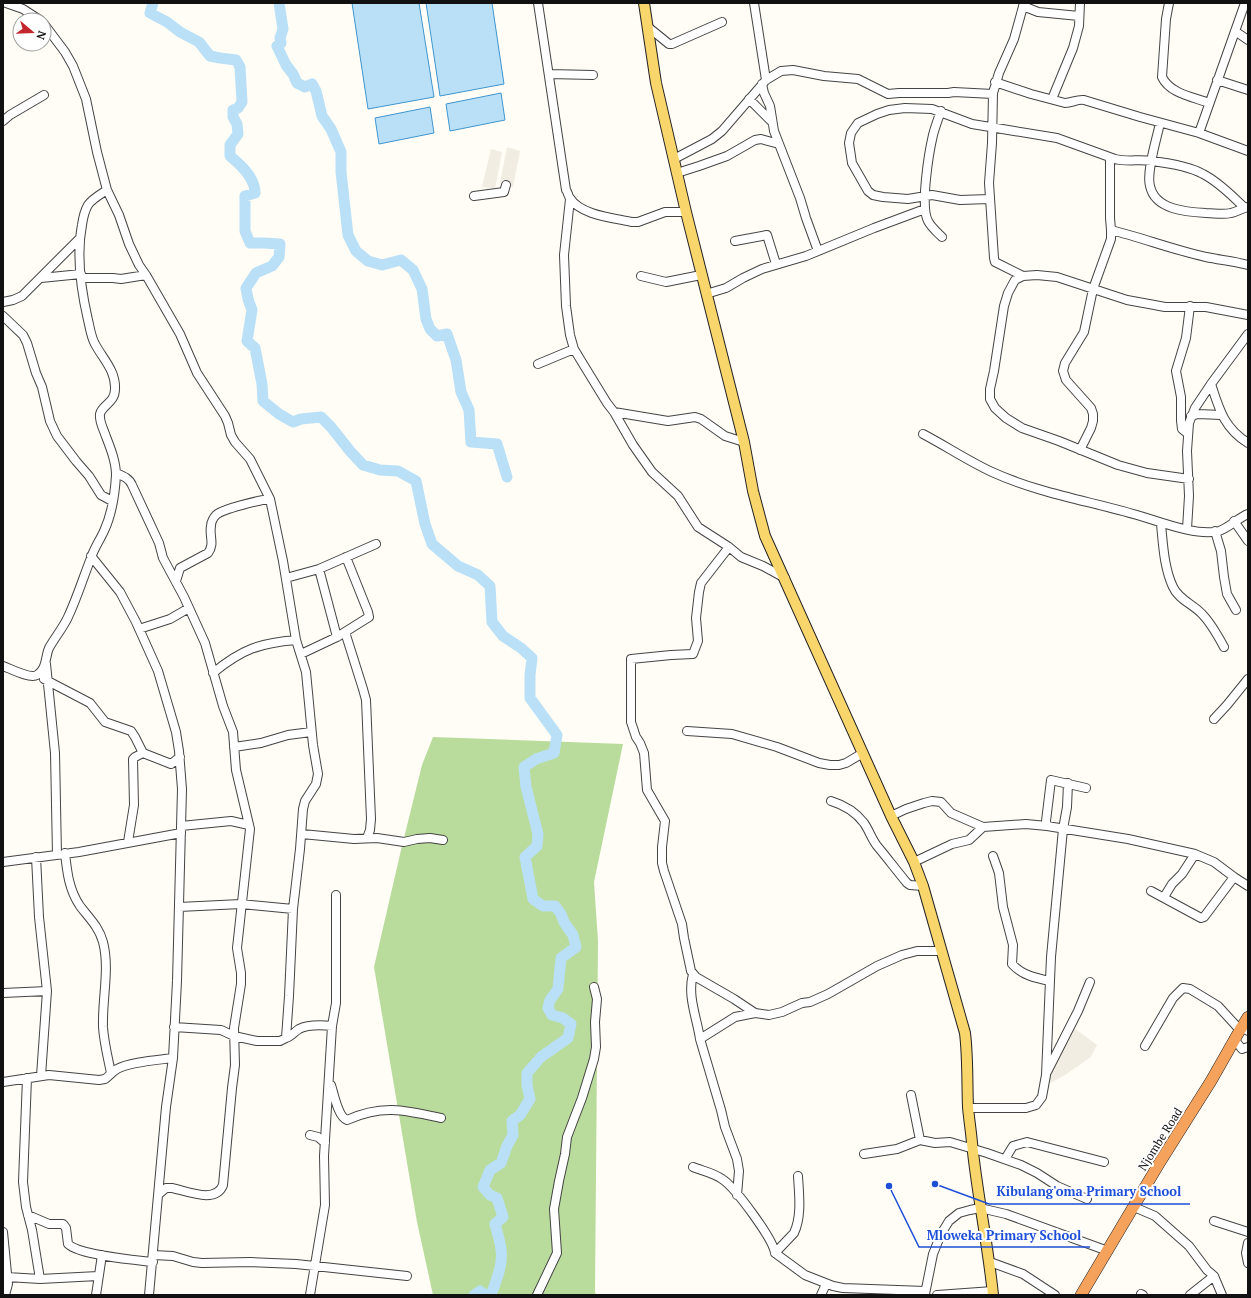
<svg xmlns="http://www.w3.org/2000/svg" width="1251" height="1298" font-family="'PT Serif',serif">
	<rect width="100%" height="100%" fill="#fffdf5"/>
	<path fill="#b9dc9c" d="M 433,737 L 623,744 L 594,882 L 598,941 L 595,1292 L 596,1295 L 433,1295 L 417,1222 L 374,967 L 401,850 L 422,765 Z"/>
	<path fill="#f1ede2" d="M 507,147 L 520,151 L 513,187 L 500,183 Z
		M 491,149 L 502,152 L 495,189 L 482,187 Z
		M 1074,1028 L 1097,1045 L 1091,1057 L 1065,1075 L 1047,1085 L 1049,1073 Z"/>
	<path fill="#b9e0f7" stroke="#3f96cf" d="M 352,3 L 419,3 L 434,97 L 368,109 Z
		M 426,3 L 492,3 L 504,84 L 440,96 Z
		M 501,93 L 505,120 L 450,131 L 446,104 Z
		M 430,107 L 434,133 L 379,144 L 375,118 Z"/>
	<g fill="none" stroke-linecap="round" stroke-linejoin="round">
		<path stroke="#b9e0f7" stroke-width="11" d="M 153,3 L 150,13 L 167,22 L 180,32 L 199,42 L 210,56 L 220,58 L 236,60 L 240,67 L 242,102 L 238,108 L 233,110 L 233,117 L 237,124 L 238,134 L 230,145 L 230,156 C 241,165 255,178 255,193 L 245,196 L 245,231 L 250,243 L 264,243 L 280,244 L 279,257 L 272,266 L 256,273 L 246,288 L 248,299 L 252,310 L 247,341 L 255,348 L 262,384 L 263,401 L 279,414 L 293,422 L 301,419 L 321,417 L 331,427 L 350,451 L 363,465 L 380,470 L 398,471 L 416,481 L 425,524 L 432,544 L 458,566 L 478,575 L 490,586 L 492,622 L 503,636 L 521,648 L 532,658 L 530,675 L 530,698 L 557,735 L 554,753 L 536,759 L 524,767 L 526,787 L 538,834 L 537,846 L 525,857 L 533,899 L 543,906 L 555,906 L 561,914 L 564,922 L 573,935 L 576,947 L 561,958 L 558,989 L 550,1000 L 548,1008 L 552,1015 L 563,1018 L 571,1024 L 568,1038 L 541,1057 L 527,1073 L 527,1085 L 530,1099 L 520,1115 L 512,1121 L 513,1135 L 507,1146 L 501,1163 L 490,1170 L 483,1187 L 490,1195 L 497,1198 L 503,1217 L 495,1224 C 501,1246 505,1256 497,1278 C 495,1284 494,1289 490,1295
			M 279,3 L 283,29 L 280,38 L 281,43 L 277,46 L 286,65 L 293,74 L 297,83 L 305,87 L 312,84 L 316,91 L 322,116 L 331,129 L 341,152 L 341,172 L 348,235 L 356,251 L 368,261 L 382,265 L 401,260 L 413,270 L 422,289 L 426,319 L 430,329 L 437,336 L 447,334 L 456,360 L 461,392 L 469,410 L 471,442 L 497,444 L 507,477
			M 474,1295 L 480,1291 L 485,1295"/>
		<defs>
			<path id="minor" d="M 6,3 L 23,9 L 40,20
				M 538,3 L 566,190 C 568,192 568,196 570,198 C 580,215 614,218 632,222 L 638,222 L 665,212 L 686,212
				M 754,3 L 766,80
				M 1169,3 L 1166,19 L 1162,77 C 1170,94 1194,97 1209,103
				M 1023,6 L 1038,12 L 1079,16
				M 44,24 L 65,52 L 73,66 L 86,99 L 97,152 L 107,190 L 119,215 L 129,244 L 139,265 L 146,275 L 180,334 L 197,373 L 225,416 L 228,423 L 231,435 L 235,442 L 250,459 L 270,499 L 283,561 L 296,640 L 306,672 L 313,745 L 318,774 L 316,784 L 305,801 L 303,809 L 300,849 L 293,909 L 289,996 L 286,1038 L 280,1041 L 257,1041 L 234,1036 L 221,1030 L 174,1027
				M 648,27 L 669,44 L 672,44 L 722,22
				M 1235,31 L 1248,40
				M 549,74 L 593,75
				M 1217,80 L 1248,90
				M 995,82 L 1031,94 L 1065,103 C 1072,103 1077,99 1084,100 L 1140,117 L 1199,133 L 1248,151
				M 762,84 L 764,93 L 770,106 L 774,131 L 800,198 L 806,218 L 818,251
				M 749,99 L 772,122
				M 1052,99 L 1073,48 L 1079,26 L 1080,3
				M 941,111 C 938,119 935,127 933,135 C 929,152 920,206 928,221 C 931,227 937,232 942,237
				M 3,121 L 10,115 L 44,95
				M 1160,123 C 1157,138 1146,172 1150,186 C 1155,210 1187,212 1206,213 C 1214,213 1223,215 1231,213 C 1237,212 1242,208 1248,207
				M 1199,133 L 1245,3
				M 674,159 L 712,139 L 722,131 L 766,80 L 781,71 L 793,70 L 824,76 L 858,79 L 888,94 L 899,93 L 948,93 L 954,92 L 993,94
				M 677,173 L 699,166 L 727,156 L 755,140 L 761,139 L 779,144
				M 474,196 L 504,192 L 506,185
				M 570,199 L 564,255 L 566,306 L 570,335 L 574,349 L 580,359 L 607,403 L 614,412 L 633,445 L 652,472 L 678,496 L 698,527 L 729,547 L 741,557 L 763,566 L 785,578
				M 989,199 L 960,200 L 932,195 L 908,199 L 883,197 L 873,195 L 868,191 L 852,163 L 849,143 L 851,133 L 858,123 L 877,114 L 889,110 L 905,108 L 932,109 L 972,124 L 1057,138 L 1115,159 C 1127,162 1140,159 1152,161 C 1168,163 1189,166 1203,174 C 1219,182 1232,196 1244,207
				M 1111,230 C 1143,238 1174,250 1206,257 C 1220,260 1234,261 1248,265
				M 735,241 L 767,235 L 776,264
				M 641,276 L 666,282 L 701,275
				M 1023,276 L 995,262 L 994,258 L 989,183 L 992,143 L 993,93 L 999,73 L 1014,39 L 1024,3
				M 41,278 L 81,274
				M 81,278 L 113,278 L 121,279 L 146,275
				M 706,294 L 726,288 L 743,278 L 762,269 L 806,256 L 874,228 L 925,209
				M 3,302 L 13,300 L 22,296 L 79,239
				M 3,316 L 23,335 L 27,343 L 36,373 L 42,387 L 50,421 L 57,436 L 76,461 L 89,476 L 101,495 L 112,501
				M 538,364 L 574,349
				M 1211,384 C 1219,409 1224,428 1248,443
				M 614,412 L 668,421 L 695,417 L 701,419 L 725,436 L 744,442
				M 1191,416 L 1198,414 L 1221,415
				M 923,434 C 946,446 968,461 992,472 C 1038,493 1089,501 1137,515 C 1158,521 1197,537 1219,531 C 1230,527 1238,518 1248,514
				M 1188,434 L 1182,429 L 1181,421 L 1181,397 L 1176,371 L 1186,338 L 1190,306
				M 1080,450 L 1091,428 L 1093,421 L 1093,414 L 1091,408 L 1066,380 L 1063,371 L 1065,363 L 1084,332 L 1093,289 L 1111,239 L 1111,230 L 1110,218 L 1110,158
				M 116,473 C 123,476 129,478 132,485 L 159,543 L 163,558 L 184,597 L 205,643 L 223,706 L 233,732 L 236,770 L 250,829 L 237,948 L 241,973 L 241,984 L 234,1028 L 235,1065 L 232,1088 L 223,1185 C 216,1204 187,1191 172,1188 L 166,1188 L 159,1194
				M 1189,479 L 1147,473 L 1118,465 L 1059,441 L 1022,428 L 1006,418 L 995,408 L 990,399 L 990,389 L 994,371 L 1004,306 L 1008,293 L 1015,280 L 1023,276 L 1037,275 L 1057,277 L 1127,300 L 1149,304 L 1165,307 L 1206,307 L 1248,315
				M 1234,521 L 1248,541
				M 1161,524 C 1163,544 1164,568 1173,587 C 1179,600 1193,604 1202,614 C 1211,623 1218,636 1224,647
				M 1187,529 L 1189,496 L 1187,451 L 1189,423 L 1195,408 L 1211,384 L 1248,334
				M 1215,531 L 1221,551 L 1224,577 L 1227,594 L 1236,610
				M 729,547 L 701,583 L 699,592 L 696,618 L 698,641 L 693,654 L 671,655 L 631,659 L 631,722 L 636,737 L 640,743 L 644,753 L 647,790 L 665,821 L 662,847 L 662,863 L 664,871 L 682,924 L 684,938 L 691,971 L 696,977 L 734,999 L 755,1013 L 769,1015 L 782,1012 L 802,1003 L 810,1002 L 828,994 L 877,966 L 902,955 L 917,951 L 942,951
				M 91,556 L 120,592 L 136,622 L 158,671 L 176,732 L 179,751 L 182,789 L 177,981 L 173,1058 L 166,1107 L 149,1295
				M 319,569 L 337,637
				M 286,578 L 319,569 L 376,544
				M 176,581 L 180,568 L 208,553 C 215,544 209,536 211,526 C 211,522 214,517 216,515 C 222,509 260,500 270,499
				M 139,629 L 170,619 L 189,608
				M 345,632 L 363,689 L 366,700 L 371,819 L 370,830 L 367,838
				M 301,654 L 337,637 L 369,617 L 368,612 L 346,557
				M 46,664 L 55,753 L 57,855
				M 3,666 C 11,669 30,679 37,675 C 47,669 45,657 49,648 C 55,637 63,628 68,617 C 77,598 83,578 91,558 C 94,548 100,540 104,531 C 112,514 115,493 116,475 C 116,461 110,447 105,434 C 103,428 99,421 100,414 C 102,405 115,403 115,389 C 116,371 103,359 95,344 C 91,337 90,328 88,320 C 81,290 76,256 82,225 C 83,218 85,210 88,205 C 92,199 101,194 107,190
				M 213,673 C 242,649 260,643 296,640
				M 44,679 L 90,703 L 105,722 L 131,731 L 135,737 L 143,753 L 171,764 L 180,757
				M 1214,719 L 1227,705 L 1248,679
				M 687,731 L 732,734 L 777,747 L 819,763 L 830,765 L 839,765 L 846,763 L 863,753
				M 234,747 L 261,743 L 288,735 L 311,732
				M 831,801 C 844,805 855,811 864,823 C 869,830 872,840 878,847 C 888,859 897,871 907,883 L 910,885 L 923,886
				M 891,816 L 906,809 L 924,803 L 932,801 L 941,802 L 951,813 L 983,827 L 1026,824 L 1047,826 L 1128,839 L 1195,854 L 1214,862 L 1234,877 L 1248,886
				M 181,826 L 231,821 L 249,825
				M 1047,826 L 1046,821 L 1051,780 L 1086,788
				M 302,834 L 354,839 L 377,838 L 404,842 L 417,839 L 430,838 L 443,840
				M 128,842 L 134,805 L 133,759 L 135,757 L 143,753
				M 65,853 C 67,872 69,890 80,906 C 89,918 99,927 103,942 C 110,969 102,999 103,1027 C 104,1043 108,1058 111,1073
				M 993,856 L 999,873 L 1003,907 L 1013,945 L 1012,964 C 1022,975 1035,978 1050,981
				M 36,857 L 39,917 L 47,991 L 41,1076
				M 3,862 L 79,852 L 181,833
				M 914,862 L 952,844 L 969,840 L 983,827
				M 1151,891 L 1201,918 L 1204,917 L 1234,877
				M 1164,897 L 1172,884 L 1182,874 L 1195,854
				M 179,907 L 241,904 L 293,909
				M 693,974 C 687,996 697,1018 700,1039 L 721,1110 L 725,1127 L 737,1159 L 739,1171 L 737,1195
				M 3,993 L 47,991
				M 286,1038 C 291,1037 294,1032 299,1029 C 309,1024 322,1025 332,1026
				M 700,1039 L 735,1017 L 755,1013
				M 1234,1039 L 1242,1049 L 1248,1047
				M 1145,1046 L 1173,998 L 1183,988 L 1190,989 L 1218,1006 L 1240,1030 L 1246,1029 L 1248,1031
				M 1047,1072 L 1078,1011 L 1090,982
				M 27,1078 L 23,1182 L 26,1207 L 32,1230 L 40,1279
				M 3,1082 L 49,1075 L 99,1080 L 105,1079 C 109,1076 112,1072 117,1069 C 129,1062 158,1060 173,1058
				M 331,1085 C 334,1094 338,1117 347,1120 C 382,1104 405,1110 441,1118
				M 911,1095 L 920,1140
				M 968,1108 L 1026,1108 L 1036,1105 L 1042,1097 L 1046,1075 L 1051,957 L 1063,829 L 1067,807 L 1068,783
				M 310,1135 L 318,1137 L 325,1143
				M 864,1154 L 897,1149 L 920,1140 L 935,1143 L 950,1142 L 987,1153 L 1021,1165 L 1037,1173 L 1057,1186 L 1087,1199
				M 1005,1159 L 1013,1146 L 1027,1142 L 1104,1162
				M 693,1167 C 703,1171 714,1173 722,1179 C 735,1187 773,1239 775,1253 L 805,1275 L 833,1286 L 843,1288 L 925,1291
				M 1134,1207 L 1155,1216 L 1189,1246 L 1207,1270 L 1214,1276 L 1222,1295
				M 28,1215 L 49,1224 L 63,1224 L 66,1228 L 68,1244 C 79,1255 135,1260 153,1262
				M 1214,1221 L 1248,1232
				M 3,1232 L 8,1284 L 5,1295
				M 1248,1243 L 1246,1253 L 1248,1263
				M 775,1253 L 794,1233 C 802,1216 799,1194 798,1176
				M 153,1255 L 173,1256 L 193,1262 L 202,1263 L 250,1262 L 296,1264 L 407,1276
				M 990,1262 L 1023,1274 L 1055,1295
				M 7,1277 L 40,1279 L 98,1276
				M 925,1294 L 933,1254 L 941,1234 L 949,1221 L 959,1213 L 970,1210 L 980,1208 L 1006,1214 L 1108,1251
				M 1141,1294 L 1143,1295
				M 96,1295 L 102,1255
				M 310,1295 L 325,1205 L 324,1156 L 332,1026 L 336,1003 L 336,895
				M 537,1295 L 557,1253 L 554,1209 L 559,1181 L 565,1154 L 567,1137 L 582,1098 L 594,1059 L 596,1047 L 595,1022 L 597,999 L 594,987
				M 821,1295 L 826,1284
				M 937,1295 L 993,1291
				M 1190,1295 L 1214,1276"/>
			<path id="major" d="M 644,3 L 656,83 L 686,212 L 744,442 L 753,491 L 765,536 L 891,816 L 914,862 L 923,886 L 965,1033 C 968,1058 967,1082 968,1107 C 969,1119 971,1131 972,1143 C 977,1194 988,1244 993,1295"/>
			<path id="highway" d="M 1081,1295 L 1160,1162 L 1211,1081 L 1240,1030 L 1248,1017"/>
		</defs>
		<use href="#minor" stroke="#444" stroke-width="10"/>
		<use href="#major" stroke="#222" stroke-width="12"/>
		<use href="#highway" stroke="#222" stroke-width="12"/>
		<use href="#minor" stroke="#fff" stroke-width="8"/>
		<use href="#major" stroke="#f9d66b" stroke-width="10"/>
		<use href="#highway" stroke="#f5a25d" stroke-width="11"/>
	</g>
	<g text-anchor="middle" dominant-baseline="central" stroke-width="4" stroke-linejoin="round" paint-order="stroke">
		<g font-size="12" fill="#111" stroke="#fff">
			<text transform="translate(1160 1139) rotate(-58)">Njombe Road</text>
		</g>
	</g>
	<path fill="none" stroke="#1d4ed8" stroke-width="1.5" d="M935 1184L989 1204H1190M889 1186L919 1247H1090"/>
	<g fill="#1d4ed8" stroke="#fff" stroke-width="1.5">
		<circle cx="935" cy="1184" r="4"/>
		<circle cx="889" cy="1186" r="4"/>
	</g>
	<g font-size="13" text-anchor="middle" font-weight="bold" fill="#1d4ed8" stroke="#fff" stroke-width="4" stroke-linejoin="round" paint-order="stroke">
		<text x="1089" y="1196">Kibulang'oma Primary School</text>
		<text x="1004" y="1240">Mloweka Primary School</text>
	</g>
	<rect width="1251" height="1298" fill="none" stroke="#111111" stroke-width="8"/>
	<g transform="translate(32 32) rotate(109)"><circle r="19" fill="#ffffff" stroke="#a0a0a0"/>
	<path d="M0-3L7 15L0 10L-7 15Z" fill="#c4262e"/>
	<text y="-6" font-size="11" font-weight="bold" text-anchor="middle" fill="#111111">N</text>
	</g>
</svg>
